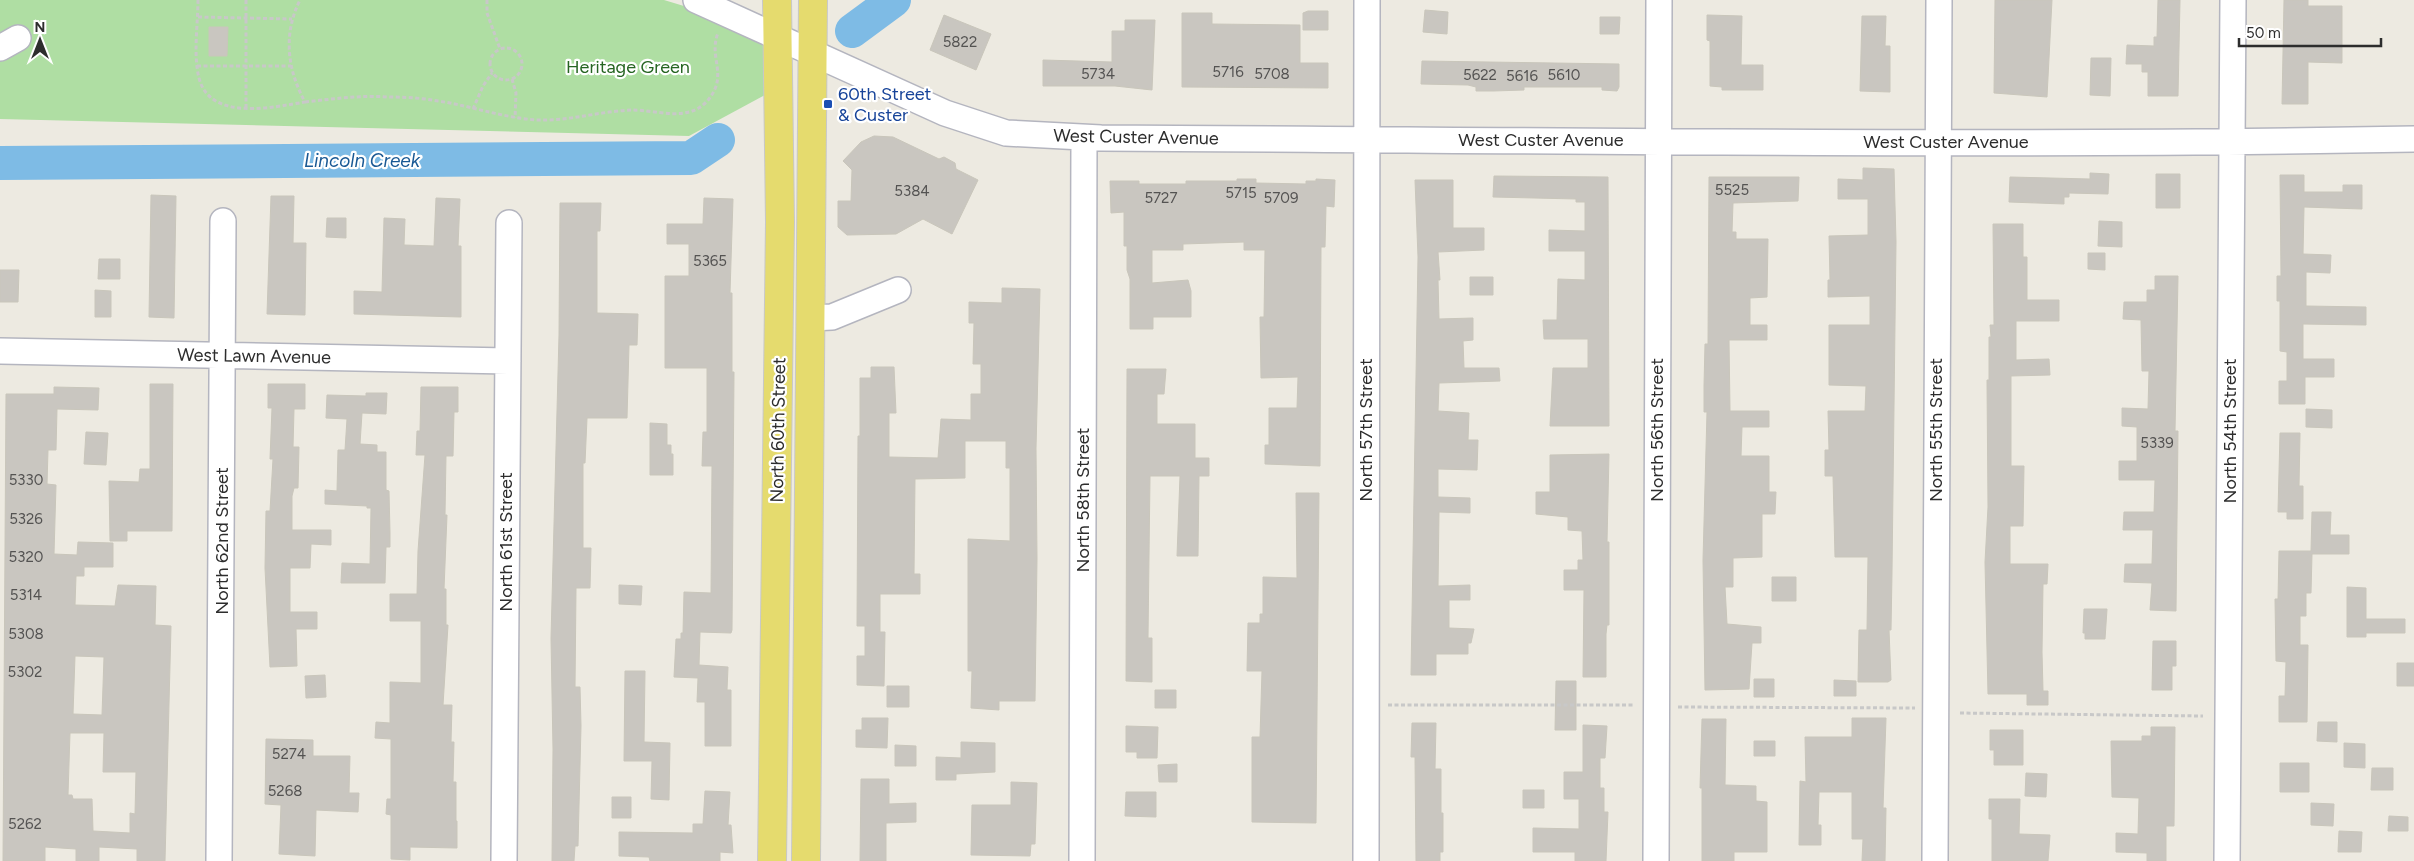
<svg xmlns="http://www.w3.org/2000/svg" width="2414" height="861" font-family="Figtree,sans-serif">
	<rect width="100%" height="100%" fill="#edeae1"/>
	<path fill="#afdea3" d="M 0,0 L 664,0 L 707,13 L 765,43 L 765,95 L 689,136 L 0,119 Z"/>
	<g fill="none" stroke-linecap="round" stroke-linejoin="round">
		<path stroke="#7ebbe5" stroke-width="34" d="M 852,31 L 894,0
			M 0,163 L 691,158 L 718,140"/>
	</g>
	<path fill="#c9c6c0" stroke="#c9c6bb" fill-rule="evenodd" d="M 1995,0 L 2052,0 L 2047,97 L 1994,93 Z
		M 2158,0 L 2180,0 L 2178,96 L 2148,96 L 2148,72 L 2142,72 L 2142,64 L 2126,64 L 2127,45 L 2154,46 L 2154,37 L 2157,37 Z
		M 2284,0 L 2308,0 L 2308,6 L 2342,6 L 2342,63 L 2308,62 L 2308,104 L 2282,104 Z
		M 1425,10 L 1448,12 L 1447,34 L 1423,32 Z
		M 1308,11 L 1328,11 L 1328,30 L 1303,30 L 1303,13 Z
		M 1182,13 L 1212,13 L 1212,24 L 1300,25 L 1300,63 L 1328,63 L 1328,88 L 1182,87 Z
		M 944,15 L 991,34 L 976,70 L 930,50 Z
		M 1707,15 L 1742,16 L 1741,65 L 1763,65 L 1763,90 L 1722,90 L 1722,87 L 1710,86 L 1710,41 L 1707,40 Z
		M 1862,16 L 1886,16 L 1885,46 L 1890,46 L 1890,92 L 1860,91 Z
		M 1600,17 L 1620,17 L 1619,34 L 1600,34 Z
		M 1125,20 L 1155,20 L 1152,90 L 1115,86 L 1043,86 L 1043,60 L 1112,62 L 1112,31 L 1125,31 Z
		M 209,27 L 228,27 L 227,56 L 209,56 Z
		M 2091,58 L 2111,58 L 2110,96 L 2090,95 Z
		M 1422,61 L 1619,64 L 1619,87 L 1617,91 L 1602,90 L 1602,87 L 1524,87 L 1524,90 L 1493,91 L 1476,91 L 1476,87 L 1468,85 L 1421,84 Z
		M 874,136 L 893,137 L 939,159 L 944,157 L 955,163 L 956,169 L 978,180 L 952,234 L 923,219 L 896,234 L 847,235 L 838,227 L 838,201 L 851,201 L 852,170 L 843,161 L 861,142 Z
		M 1863,168 L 1894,169 L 1896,242 L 1892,572 L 1891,630 L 1889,630 L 1891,680 L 1888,682 L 1858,682 L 1859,630 L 1867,630 L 1868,557 L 1835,557 L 1833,476 L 1825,476 L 1825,450 L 1829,450 L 1828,411 L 1865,411 L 1866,386 L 1829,385 L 1829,325 L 1870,325 L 1870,296 L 1828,297 L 1828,280 L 1830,280 L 1829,236 L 1868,235 L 1868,199 L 1838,199 L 1838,179 L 1863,180 Z
		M 2090,173 L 2109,174 L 2108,194 L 2069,193 L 2069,197 L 2064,197 L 2064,204 L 2009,202 L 2010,177 L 2090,179 Z
		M 2156,174 L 2180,174 L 2180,208 L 2156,208 Z
		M 2280,175 L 2304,175 L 2304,192 L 2343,192 L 2343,185 L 2362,185 L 2362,209 L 2304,207 L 2303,254 L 2331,255 L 2330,273 L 2306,272 L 2306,306 L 2366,307 L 2366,325 L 2303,324 L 2303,359 L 2334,359 L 2334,377 L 2305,377 L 2305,404 L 2279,404 L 2279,381 L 2287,381 L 2287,352 L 2280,351 L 2280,301 L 2277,301 L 2277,276 L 2281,276 Z
		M 1494,176 L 1608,177 L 1609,426 L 1550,426 L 1553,368 L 1588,368 L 1588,339 L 1544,339 L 1543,320 L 1557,320 L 1558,279 L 1585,280 L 1585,251 L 1549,251 L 1549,230 L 1585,231 L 1585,202 L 1576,202 L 1576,199 L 1493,197 Z
		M 1709,177 L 1799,177 L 1798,201 L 1733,203 L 1732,232 L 1736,232 L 1736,239 L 1768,239 L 1767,297 L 1750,298 L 1750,325 L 1767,325 L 1767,340 L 1729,340 L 1730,411 L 1769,411 L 1769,427 L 1742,427 L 1741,456 L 1769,456 L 1769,492 L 1776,492 L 1775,514 L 1762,514 L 1762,557 L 1733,558 L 1733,587 L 1725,587 L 1727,624 L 1761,627 L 1761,643 L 1752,643 L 1749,689 L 1705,690 L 1703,560 L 1707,412 L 1704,412 L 1704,386 L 1705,344 L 1708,344 Z
		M 1237,179 L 1256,179 L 1256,183 L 1306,184 L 1306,181 L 1316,181 L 1316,179 L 1335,180 L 1334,207 L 1326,206 L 1325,247 L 1321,247 L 1320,466 L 1265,464 L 1265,445 L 1269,445 L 1269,408 L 1297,408 L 1298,377 L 1261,378 L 1260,317 L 1264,317 L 1265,250 L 1244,250 L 1244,242 L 1183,244 L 1183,250 L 1152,250 L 1152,283 L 1188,280 L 1191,291 L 1191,317 L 1153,317 L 1153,329 L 1130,329 L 1130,279 L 1127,270 L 1127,246 L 1124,246 L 1124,212 L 1111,213 L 1110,181 L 1139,181 L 1139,184 L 1186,184 L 1186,181 L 1237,181 Z
		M 1415,180 L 1453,180 L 1453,228 L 1484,228 L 1484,250 L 1438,252 L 1440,280 L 1438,280 L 1439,319 L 1473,318 L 1473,340 L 1463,341 L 1464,368 L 1499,368 L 1500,381 L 1439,383 L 1438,411 L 1469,413 L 1468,440 L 1478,440 L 1477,470 L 1438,469 L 1438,497 L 1470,498 L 1470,513 L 1439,512 L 1438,586 L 1470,585 L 1470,600 L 1449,600 L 1449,628 L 1474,629 L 1471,643 L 1468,643 L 1468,654 L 1436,654 L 1436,675 L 1411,675 L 1418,257 Z
		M 151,195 L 176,196 L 174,318 L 149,317 Z
		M 271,196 L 294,196 L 293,243 L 306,243 L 305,315 L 267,314 Z
		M 436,198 L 460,199 L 458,246 L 461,246 L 461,317 L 354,314 L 354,291 L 382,292 L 384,218 L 405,219 L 404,245 L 434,246 Z
		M 704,198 L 733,199 L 730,293 L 732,293 L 732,372 L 734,372 L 732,630 L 731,633 L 700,632 L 699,665 L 728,667 L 727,690 L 731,690 L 731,746 L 705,746 L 705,702 L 697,702 L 698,678 L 674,677 L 676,639 L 681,639 L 681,633 L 683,633 L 684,592 L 711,593 L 712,466 L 702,466 L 703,432 L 707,432 L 707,368 L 665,368 L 665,276 L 689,276 L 689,244 L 667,244 L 667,224 L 703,224 Z
		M 560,203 L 601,203 L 600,231 L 597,231 L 597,313 L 638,314 L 637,345 L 629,345 L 627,418 L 587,418 L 585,463 L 583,463 L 583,548 L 591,548 L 590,588 L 576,588 L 575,687 L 580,687 L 581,726 L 578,846 L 575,846 L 574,861 L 552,861 L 553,749 L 551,638 L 559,335 Z
		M 327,218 L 346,218 L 346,238 L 326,237 Z
		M 2099,221 L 2122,222 L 2122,247 L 2098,246 Z
		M 1993,224 L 2023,224 L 2023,257 L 2027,257 L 2027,300 L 2059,300 L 2059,321 L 2016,321 L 2016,360 L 2049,359 L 2050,375 L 2011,376 L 2011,466 L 2024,466 L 2023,526 L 2010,526 L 2010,564 L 2048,564 L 2047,584 L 2043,584 L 2042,652 L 2043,691 L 2048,691 L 2048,705 L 2027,705 L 2027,694 L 1988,694 L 1985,562 L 1988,507 L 1987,380 L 1989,380 L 1989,337 L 1991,337 L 1990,325 L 1994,325 Z
		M 2088,253 L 2105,253 L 2105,270 L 2088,269 Z
		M 99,259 L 120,259 L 120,279 L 98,279 Z
		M 0,270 L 19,270 L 18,302 L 0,302 Z
		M 2155,276 L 2178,276 L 2175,431 L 2178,431 L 2176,611 L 2150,610 L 2152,583 L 2124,582 L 2125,564 L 2152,564 L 2153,530 L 2123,530 L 2124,512 L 2154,512 L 2155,480 L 2119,480 L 2119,461 L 2137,461 L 2137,427 L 2122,426 L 2122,408 L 2148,409 L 2149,371 L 2142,371 L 2141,320 L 2123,319 L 2124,302 L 2147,302 L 2147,290 L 2155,290 Z
		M 1470,277 L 1493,277 L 1493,295 L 1470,295 Z
		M 1002,288 L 1040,289 L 1036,448 L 1037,558 L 1035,701 L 999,701 L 999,710 L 971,708 L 972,671 L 968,671 L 968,539 L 1010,541 L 1010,468 L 1006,468 L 1006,441 L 965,441 L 965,478 L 915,479 L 914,574 L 920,574 L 920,594 L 880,594 L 880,632 L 885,632 L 884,686 L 857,685 L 857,656 L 865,656 L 865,626 L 857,626 L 858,436 L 860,436 L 860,378 L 871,378 L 871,367 L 894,367 L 896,413 L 889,413 L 889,457 L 938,458 L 941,419 L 971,420 L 971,394 L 981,394 L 981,364 L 973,364 L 974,323 L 969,323 L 969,302 L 1002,303 Z
		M 95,290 L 111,291 L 111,317 L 95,317 Z
		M 1127,369 L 1166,369 L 1164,394 L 1157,394 L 1157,424 L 1195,424 L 1195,458 L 1209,458 L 1209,476 L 1199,476 L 1198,556 L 1177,556 L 1180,476 L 1150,476 L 1148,638 L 1152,638 L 1152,682 L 1126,681 Z
		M 150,384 L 173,384 L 172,531 L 127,531 L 127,541 L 110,541 L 109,481 L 139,482 L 140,469 L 150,469 Z
		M 268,384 L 305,384 L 305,409 L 294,409 L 293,447 L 299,447 L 298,488 L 294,488 L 292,496 L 292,530 L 331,530 L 331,545 L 311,544 L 310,568 L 290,568 L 290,612 L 317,612 L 317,629 L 296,629 L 297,666 L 270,667 L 265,568 L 266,511 L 270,511 L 273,459 L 270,459 L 272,408 L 268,408 Z
		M 54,387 L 99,388 L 98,410 L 57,409 L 56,450 L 48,450 L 47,484 L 56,485 L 54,554 L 77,555 L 78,542 L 113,543 L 113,567 L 84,567 L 84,576 L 76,576 L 75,605 L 115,606 L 118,585 L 156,586 L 155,625 L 171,626 L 165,861 L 137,861 L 137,849 L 99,847 L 99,861 L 76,861 L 76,849 L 45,847 L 45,861 L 3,861 L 6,394 L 54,394 ZM 75,656 L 104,657 L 102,715 L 73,714 ZM 70,733 L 104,733 L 103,772 L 136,772 L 135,814 L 130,813 L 130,833 L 93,831 L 92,799 L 73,799 L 72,795 L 68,795 Z
		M 421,387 L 458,387 L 458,412 L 454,412 L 453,456 L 446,456 L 445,515 L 447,515 L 444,589 L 446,589 L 446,625 L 448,625 L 443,705 L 452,705 L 451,742 L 454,742 L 453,782 L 456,782 L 456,821 L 457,821 L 457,848 L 410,847 L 410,860 L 391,859 L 391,815 L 386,814 L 387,799 L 391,799 L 391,739 L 375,738 L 376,722 L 390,723 L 390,682 L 421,683 L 421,621 L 390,621 L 390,594 L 417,594 L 418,551 L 425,455 L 416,455 L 417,431 L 420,431 Z
		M 366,393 L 387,393 L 386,414 L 362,413 L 360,444 L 377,445 L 377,452 L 386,452 L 386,490 L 389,491 L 390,533 L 390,547 L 386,547 L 385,583 L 341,583 L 342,563 L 370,564 L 371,508 L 367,508 L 367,506 L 325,504 L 325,490 L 337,491 L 338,450 L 345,450 L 347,419 L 326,418 L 327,395 L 366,396 Z
		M 2306,409 L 2332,410 L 2332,428 L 2306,427 Z
		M 650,423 L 667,424 L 667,445 L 671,445 L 671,454 L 673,454 L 673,475 L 650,475 Z
		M 86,432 L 108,433 L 106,465 L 84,464 Z
		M 2280,433 L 2300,433 L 2299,486 L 2303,486 L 2303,519 L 2287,519 L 2287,512 L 2278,512 Z
		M 1609,454 L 1607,542 L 1609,542 L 1609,625 L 1607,625 L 1606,634 L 1606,677 L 1583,677 L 1584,590 L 1564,590 L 1564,570 L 1578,570 L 1578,560 L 1583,560 L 1582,531 L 1568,530 L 1568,517 L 1536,514 L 1536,492 L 1550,492 L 1550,455 Z
		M 1296,493 L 1319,493 L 1316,823 L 1252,822 L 1252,737 L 1260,737 L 1262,671 L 1247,671 L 1248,623 L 1260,623 L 1260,614 L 1263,614 L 1263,577 L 1297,578 Z
		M 2312,512 L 2331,512 L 2330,535 L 2349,535 L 2349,554 L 2312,554 L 2311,593 L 2306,593 L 2306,616 L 2300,616 L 2300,645 L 2308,645 L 2307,722 L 2279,722 L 2279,696 L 2285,696 L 2286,662 L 2276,661 L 2275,599 L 2278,599 L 2279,551 L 2311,551 Z
		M 1772,577 L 1796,577 L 1796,601 L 1772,601 Z
		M 619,585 L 642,586 L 641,605 L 619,604 Z
		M 2347,587 L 2366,588 L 2366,619 L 2405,619 L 2405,633 L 2366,633 L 2366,637 L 2347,637 Z
		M 2084,609 L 2107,609 L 2105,639 L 2085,639 L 2085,633 L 2083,633 Z
		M 2153,641 L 2176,641 L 2176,666 L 2172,666 L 2172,690 L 2152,690 Z
		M 2397,663 L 2414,663 L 2414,686 L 2397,686 Z
		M 625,671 L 645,671 L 644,742 L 670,743 L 669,800 L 651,799 L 652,761 L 624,761 Z
		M 325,675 L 326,697 L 306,698 L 305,676 Z
		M 1754,679 L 1774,679 L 1774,697 L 1754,697 Z
		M 1834,680 L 1856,681 L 1856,696 L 1834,696 Z
		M 1556,681 L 1576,681 L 1576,730 L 1555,730 Z
		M 887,686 L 909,686 L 909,707 L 887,707 Z
		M 1155,690 L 1176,690 L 1176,708 L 1155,708 Z
		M 862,718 L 888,718 L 887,748 L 856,747 L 856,730 L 862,730 Z
		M 1852,718 L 1886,718 L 1883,808 L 1886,808 L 1885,861 L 1862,861 L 1863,839 L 1852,839 L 1852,792 L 1819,792 L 1818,825 L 1821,825 L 1821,845 L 1799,845 L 1800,781 L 1806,782 L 1805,737 L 1852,737 Z
		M 1702,719 L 1726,719 L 1725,785 L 1756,786 L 1756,801 L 1767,802 L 1767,852 L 1734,852 L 1734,861 L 1702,861 L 1702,788 L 1700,788 Z
		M 2318,722 L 2337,722 L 2337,742 L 2317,741 Z
		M 1412,723 L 1436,723 L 1435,769 L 1441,769 L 1441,813 L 1443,813 L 1443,852 L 1440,852 L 1440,861 L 1416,861 L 1415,757 L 1411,757 Z
		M 1583,725 L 1607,726 L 1605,758 L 1600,758 L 1600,788 L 1604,788 L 1604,812 L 1608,812 L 1606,861 L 1575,861 L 1575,852 L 1533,852 L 1533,828 L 1579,829 L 1579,799 L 1564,799 L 1564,772 L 1583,772 Z
		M 1126,726 L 1158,727 L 1157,758 L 1137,758 L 1137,752 L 1126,752 Z
		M 2151,727 L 2175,727 L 2174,826 L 2166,826 L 2166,861 L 2147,861 L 2147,853 L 2116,852 L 2116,833 L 2138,834 L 2139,798 L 2112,797 L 2111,741 L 2142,741 L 2142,736 L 2151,736 Z
		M 1990,730 L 2023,730 L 2023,765 L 1994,765 L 1994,750 L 1990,750 Z
		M 266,739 L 313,740 L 313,756 L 350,756 L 349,793 L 359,793 L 358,812 L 316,810 L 315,856 L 279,854 L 281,805 L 265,804 Z
		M 1754,741 L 1775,741 L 1775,756 L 1754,756 Z
		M 961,742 L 995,743 L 995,772 L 956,774 L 956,780 L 936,780 L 936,757 L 961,758 Z
		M 2344,743 L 2365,744 L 2365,768 L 2344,767 Z
		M 895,745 L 916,746 L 916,766 L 895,766 Z
		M 2280,763 L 2309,763 L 2309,792 L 2280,792 Z
		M 1177,764 L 1177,782 L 1159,782 L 1158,765 Z
		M 2372,768 L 2393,768 L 2393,790 L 2371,790 Z
		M 2026,773 L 2047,774 L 2046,797 L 2025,796 Z
		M 861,779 L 889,779 L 889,804 L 916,803 L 916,822 L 886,823 L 886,861 L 860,861 Z
		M 1011,782 L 1037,783 L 1035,844 L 1031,844 L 1030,856 L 971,855 L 972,805 L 1011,805 Z
		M 1523,790 L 1544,790 L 1544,808 L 1523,808 Z
		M 705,791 L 730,792 L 728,825 L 731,825 L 733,853 L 720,852 L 720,861 L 650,861 L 649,857 L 619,856 L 619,832 L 693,833 L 693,824 L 703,824 Z
		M 1126,792 L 1156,792 L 1156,817 L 1125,816 Z
		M 612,797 L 631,797 L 631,818 L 612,818 Z
		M 1989,799 L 2020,799 L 2019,834 L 2050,835 L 2048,861 L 1992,861 L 1992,819 L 1989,819 Z
		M 2311,803 L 2334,804 L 2333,826 L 2311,825 Z
		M 2389,816 L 2408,817 L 2408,831 L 2388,831 Z
		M 2339,831 L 2362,832 L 2361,852 L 2338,852 Z"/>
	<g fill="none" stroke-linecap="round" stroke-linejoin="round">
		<defs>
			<path id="minor" d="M 696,0 L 945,113 L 1006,133 L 1101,138 C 1539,140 1976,147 2414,139
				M 0,48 L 18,38
				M 811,318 L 832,317 L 898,290
				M 0,351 L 508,361
				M 219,861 L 223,221
				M 504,861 L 509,223
				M 1082,861 L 1084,138
				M 1366,861 L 1367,0
				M 1656,861 L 1659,0
				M 1935,861 L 1939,0
				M 2227,861 L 2233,0"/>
			<path id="major" d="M 772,861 L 780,222 L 777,0
				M 806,861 L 813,0"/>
		</defs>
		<use href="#minor" stroke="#b4b5bf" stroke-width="28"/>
		<use href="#major" stroke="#c8c8c8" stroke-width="30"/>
		<path stroke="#c8c8c8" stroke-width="3" stroke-dasharray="4 2.5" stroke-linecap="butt" d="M 198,0 C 198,24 193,54 199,78 C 210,122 274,107 305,102 C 287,69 283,34 300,0
			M 246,0 L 246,108
			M 487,0 L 487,13 L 500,49
			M 198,17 L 292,19
			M490 64a16 16 0 1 1 32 0a16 16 0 1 1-32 0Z
			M 197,66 L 291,66
			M 512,79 L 516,93 L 515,118
			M 305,102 C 333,99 360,95 388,97 C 405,97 422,98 438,101 C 472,106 503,118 538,120 C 570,121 601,111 632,110 C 657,110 689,123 708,100 C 729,75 708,58 718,33
			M 473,109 L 483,86 L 492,73
			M 1388,705 L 1634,705
			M 1678,707 L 1915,708
			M 1960,713 L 2203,716"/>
		<use href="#minor" stroke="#fff" stroke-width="25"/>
		<use href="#major" stroke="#e5db6e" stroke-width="28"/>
	</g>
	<rect fill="#1a4fb4" stroke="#fff" stroke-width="2" x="823" y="99" width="10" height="10" rx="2.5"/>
	<g text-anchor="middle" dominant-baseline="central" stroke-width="4.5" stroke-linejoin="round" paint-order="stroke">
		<g font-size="15" fill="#545352">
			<text x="960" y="42">5822</text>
			<text x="1228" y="72">5716</text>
			<text x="1098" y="74">5734</text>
			<text x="1272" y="74">5708</text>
			<text x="1480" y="75">5622</text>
			<text x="1564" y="75">5610</text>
			<text x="1522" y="76">5616</text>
			<text x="1732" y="190">5525</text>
			<text x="912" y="191">5384</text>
			<text x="1241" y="193">5715</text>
			<text x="1161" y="198">5727</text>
			<text x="1281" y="198">5709</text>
			<text x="710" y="261">5365</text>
			<text x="2157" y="443">5339</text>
			<text x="26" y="480">5330</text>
			<text x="26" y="519">5326</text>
			<text x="26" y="557">5320</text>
			<text x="26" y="595">5314</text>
			<text x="26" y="634">5308</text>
			<text x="25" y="672">5302</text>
			<text x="289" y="754">5274</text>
			<text x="285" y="791">5268</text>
			<text x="25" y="824">5262</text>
		</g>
		<g font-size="18" fill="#266522" stroke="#fff">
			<text x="628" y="67">Heritage Green</text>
		</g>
		<g font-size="18" fill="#164399" stroke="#fff" text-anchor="start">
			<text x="838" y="94">60th Street<tspan x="838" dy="21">&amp; Custer</tspan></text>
		</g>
		<g font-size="18" fill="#2d2d2d" stroke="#fff">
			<text transform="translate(1136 137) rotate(1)">West Custer Avenue</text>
			<text x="1541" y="140">West Custer Avenue</text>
			<text x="1946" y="142">West Custer Avenue</text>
			<text transform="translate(254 356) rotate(1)">West Lawn Avenue</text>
			<text transform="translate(778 430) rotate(-89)">North 60th Street</text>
			<text transform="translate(1366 430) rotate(-90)">North 57th Street</text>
			<text transform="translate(1657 430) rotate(-90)">North 56th Street</text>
			<text transform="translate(1936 430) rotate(-90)">North 55th Street</text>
			<text transform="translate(2230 431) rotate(-90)">North 54th Street</text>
			<text transform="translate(1083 500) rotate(-90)">North 58th Street</text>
			<text transform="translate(222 541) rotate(-90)">North 62nd Street</text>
			<text transform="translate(506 542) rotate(-90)">North 61st Street</text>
		</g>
		<g font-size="19" font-style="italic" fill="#1a5994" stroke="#fff">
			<text x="362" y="160">Lincoln Creek</text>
		</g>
	</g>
	<g transform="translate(40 40)" stroke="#ffffff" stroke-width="4" paint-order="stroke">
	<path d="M0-4L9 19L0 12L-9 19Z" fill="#2d2d2d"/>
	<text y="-8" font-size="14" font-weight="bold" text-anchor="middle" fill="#2d2d2d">N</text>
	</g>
	<path d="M2239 38v8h142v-8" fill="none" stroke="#2d2d2d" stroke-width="2.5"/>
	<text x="2246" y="38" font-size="15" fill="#2d2d2d" stroke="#ffffff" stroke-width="4" paint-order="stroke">50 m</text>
</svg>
